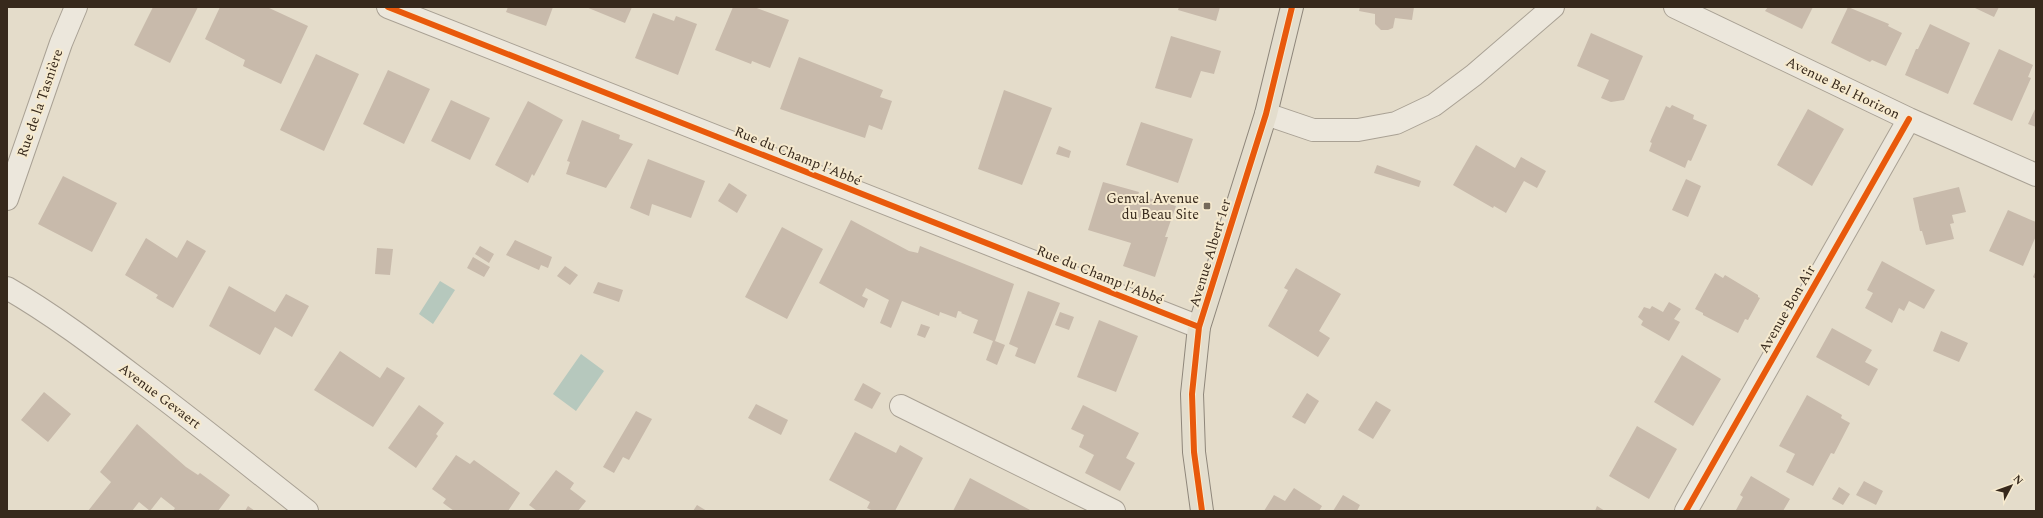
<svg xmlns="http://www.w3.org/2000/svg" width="2043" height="518" font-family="Spectral,serif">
	<rect width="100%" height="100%" fill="#e4dcca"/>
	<path fill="#b6c8bd" d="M 440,281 L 455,290 L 433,324 L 419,314 Z
		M 581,354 L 604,371 L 576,411 L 553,394 Z"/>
	<path fill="#c8baab" d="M 153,7 L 198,7 L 170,63 L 134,45 Z
		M 220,7 L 267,7 L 308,26 L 281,84 L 243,66 L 245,60 L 205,39 Z
		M 508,7 L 553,7 L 546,26 L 506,12 Z
		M 586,7 L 632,7 L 625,23 Z
		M 733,7 L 754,7 L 789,20 L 770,68 L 752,61 L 751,64 L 715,50 Z
		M 1179,7 L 1220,7 L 1216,21 L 1178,10 Z
		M 1360,7 L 1414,7 L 1412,20 L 1395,18 L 1393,28 L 1388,30 L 1381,30 L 1375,24 L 1375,14 L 1359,11 Z
		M 1768,7 L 1813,7 L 1802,29 L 1765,11 Z
		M 1848,7 L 1889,24 L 1888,26 L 1902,33 L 1886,66 L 1872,60 L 1870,62 L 1831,43 Z
		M 1976,7 L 1999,7 L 1994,17 L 1975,8 Z
		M 653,13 L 674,21 L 676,16 L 697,24 L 678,75 L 635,58 Z
		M 1930,24 L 1970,43 L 1948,94 L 1905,75 L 1916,49 L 1918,49 Z
		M 1591,33 L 1643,56 L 1624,100 L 1611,102 L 1601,98 L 1609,80 L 1577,66 Z
		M 1171,36 L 1221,51 L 1214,74 L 1201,71 L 1191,98 L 1155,88 Z
		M 1999,49 L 2033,65 L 2028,77 L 2031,78 L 2012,121 L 1973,104 Z
		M 316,54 L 359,74 L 324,151 L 280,130 Z
		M 799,57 L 883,90 L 880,97 L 892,101 L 882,130 L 869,125 L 865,138 L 780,109 Z
		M 388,70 L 430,89 L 404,144 L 363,124 Z
		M 1004,90 L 1052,108 L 1022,185 L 978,169 Z
		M 451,100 L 490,118 L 470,160 L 431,141 Z
		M 528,101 L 563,120 L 534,176 L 532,174 L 528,183 L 495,165 Z
		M 1672,105 L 1694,115 L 1693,119 L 1707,125 L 1691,161 L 1688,160 L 1685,168 L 1649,151 L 1652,143 L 1650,142 L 1666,106 L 1670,108 Z
		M 2036,107 L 2036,127 L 2028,124 Z
		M 1808,109 L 1844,129 L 1812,186 L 1777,165 Z
		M 582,120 L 620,135 L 619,139 L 633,144 L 606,188 L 566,174 L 570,162 L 567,161 Z
		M 1141,122 L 1193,139 L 1178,183 L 1126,165 Z
		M 1476,145 L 1515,168 L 1521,157 L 1546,171 L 1537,188 L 1524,181 L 1506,213 L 1494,206 L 1493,208 L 1453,185 Z
		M 1059,146 L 1071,151 L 1069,158 L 1056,154 Z
		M 648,159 L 705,181 L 691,218 L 652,204 L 649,216 L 630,208 Z
		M 1377,165 L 1421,181 L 1419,187 L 1374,173 Z
		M 63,176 L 117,203 L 92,252 L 38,224 Z
		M 1686,179 L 1701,186 L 1688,217 L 1672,210 Z
		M 1103,182 L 1139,192 L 1138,195 L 1176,206 L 1165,237 L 1168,237 L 1155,277 L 1123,266 L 1131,243 L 1088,230 Z
		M 729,183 L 747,195 L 737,213 L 718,201 Z
		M 1959,187 L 1966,212 L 1952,215 L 1954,223 L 1950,224 L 1954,239 L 1926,245 L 1922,231 L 1920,231 L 1913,198 Z
		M 2008,210 L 2036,222 L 2036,236 L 2023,266 L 1989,251 Z
		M 851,220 L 909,251 L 918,253 L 920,246 L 1014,284 L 995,341 L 1005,345 L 997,365 L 986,360 L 993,341 L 973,333 L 978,320 L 961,313 L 962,312 L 958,311 L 956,318 L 940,312 L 939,316 L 902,301 L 891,328 L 880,323 L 889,300 L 866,288 L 862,296 L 868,299 L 864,308 L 819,283 Z
		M 782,227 L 823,249 L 787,319 L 745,297 Z
		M 146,238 L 177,258 L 187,240 L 206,251 L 173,308 L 156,298 L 158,295 L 125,275 Z
		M 515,240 L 552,257 L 548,268 L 541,265 L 539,270 L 506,255 Z
		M 480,246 L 494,254 L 489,263 L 475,254 Z
		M 377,248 L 393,249 L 390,275 L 375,274 Z
		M 473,257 L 490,267 L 484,277 L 467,268 Z
		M 1882,261 L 1935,290 L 1924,309 L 1909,301 L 1904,311 L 1899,308 L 1892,323 L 1865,308 L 1873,293 L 1867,290 Z
		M 565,266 L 578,275 L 570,285 L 557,276 Z
		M 1296,268 L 1341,294 L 1319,331 L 1330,338 L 1318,357 L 1268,326 L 1288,290 L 1284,288 Z
		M 2036,270 L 2036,279 L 2033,277 Z
		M 1715,273 L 1723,278 L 1725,275 L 1758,295 L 1758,297 L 1760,298 L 1748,320 L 1745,319 L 1738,333 L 1703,315 L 1703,313 L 1695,309 Z
		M 598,282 L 623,290 L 619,302 L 593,293 Z
		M 229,286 L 275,312 L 286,294 L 309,306 L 292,337 L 275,327 L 260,355 L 209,326 Z
		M 1028,291 L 1060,303 L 1035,364 L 1015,356 L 1018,348 L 1009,344 Z
		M 1669,302 L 1681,309 L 1674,319 L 1680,322 L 1669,341 L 1641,325 L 1643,321 L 1638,317 L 1644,307 L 1650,309 L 1652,306 L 1663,312 Z
		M 1060,312 L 1074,317 L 1069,330 L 1055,325 Z
		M 1099,320 L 1138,336 L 1116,392 L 1077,377 Z
		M 921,324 L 930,327 L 925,338 L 917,335 Z
		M 1832,328 L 1872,350 L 1865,362 L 1878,369 L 1869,386 L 1816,357 Z
		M 1941,331 L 1968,343 L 1959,362 L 1933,351 Z
		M 340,351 L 380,378 L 387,367 L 405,378 L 373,427 L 314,390 Z
		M 1682,355 L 1721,379 L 1693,426 L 1654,402 Z
		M 863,383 L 881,393 L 872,409 L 854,400 Z
		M 44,392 L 71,414 L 48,442 L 21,420 Z
		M 1307,393 L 1319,401 L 1305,424 L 1292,417 Z
		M 1807,395 L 1842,415 L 1841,418 L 1850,423 L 1834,454 L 1831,453 L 1813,486 L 1786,472 L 1795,454 L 1779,446 Z
		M 1376,401 L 1391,410 L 1373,439 L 1358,430 Z
		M 756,404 L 788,420 L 781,435 L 748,418 Z
		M 419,405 L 444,423 L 436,434 L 438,436 L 416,468 L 388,448 Z
		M 1083,405 L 1139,433 L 1126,458 L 1135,463 L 1120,491 L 1085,473 L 1094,455 L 1079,447 L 1084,435 L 1071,429 Z
		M 636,411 L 652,419 L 629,460 L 623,457 L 614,473 L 603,467 Z
		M 137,424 L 186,467 L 198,475 L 200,473 L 230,495 L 218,511 L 173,511 L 175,508 L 161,497 L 150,511 L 139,502 L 132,511 L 88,511 L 111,482 L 100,472 Z
		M 1637,426 L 1677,449 L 1649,499 L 1609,476 Z
		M 855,432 L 896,453 L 900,445 L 923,458 L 895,511 L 873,511 L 867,508 L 870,502 L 829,480 Z
		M 456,455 L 470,464 L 474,460 L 520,493 L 508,511 L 454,511 L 443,503 L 446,499 L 432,489 Z
		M 556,470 L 574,483 L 570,489 L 586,501 L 578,511 L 537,511 L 529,505 Z
		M 1751,476 L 1790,499 L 1783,511 L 1736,510 L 1743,497 L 1740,495 Z
		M 970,478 L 1032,511 L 953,511 Z
		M 1864,481 L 1883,491 L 1876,505 L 1856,495 Z
		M 1839,487 L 1850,494 L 1843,505 L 1832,499 Z
		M 1294,488 L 1322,506 L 1319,511 L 1264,511 L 1274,495 L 1285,501 Z
		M 1343,495 L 1360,505 L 1357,511 L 1333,511 Z
		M 697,505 L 707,511 L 693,511 Z
		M 248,506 L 255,511 L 245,511 Z
		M 1597,506 L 1605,511 L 1595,511 Z"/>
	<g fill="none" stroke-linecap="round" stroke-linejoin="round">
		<defs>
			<path id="minor" d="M 388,7 L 1199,327
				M 1675,7 L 1909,119 L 2036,175
				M 1266,114 L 1313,130 L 1358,130 L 1396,123 L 1434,105 L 1474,75 L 1553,7
				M 7,199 L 61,43 L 76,7
				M 7,288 C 52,314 93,345 134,376 C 193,420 250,466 307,511
				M 901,406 L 1114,511
				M 1686,511 L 1909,119"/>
			<path id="major" d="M 1202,511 L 1194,452 L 1192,394 L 1199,327 L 1266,114 L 1292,7"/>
		</defs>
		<use href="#minor" stroke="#a9a194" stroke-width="24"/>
		<use href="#major" stroke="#8e867a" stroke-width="24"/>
		<use href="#minor" stroke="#ece7dc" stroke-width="22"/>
		<use href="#major" stroke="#e3ddcd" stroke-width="22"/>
		<defs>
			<path id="cycleway" d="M 388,7 L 1199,327
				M 1202,511 L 1194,452 L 1192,394 L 1199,327 L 1266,114 L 1292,7
				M 1686,511 L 1909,119"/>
		</defs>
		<use href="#cycleway" stroke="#f6eacf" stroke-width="8"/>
		<use href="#cycleway" stroke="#e8590c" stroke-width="6"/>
	</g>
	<rect fill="#746859" stroke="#f6eacf" stroke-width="1.5" x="1203" y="202" width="8" height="8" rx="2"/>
	<g text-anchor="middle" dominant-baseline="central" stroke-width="4" stroke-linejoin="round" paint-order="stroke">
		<g font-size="14" fill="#37291c" stroke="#f6eacf">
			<text transform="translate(1843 88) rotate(26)">Avenue Bel Horizon</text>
			<text transform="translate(40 103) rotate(-71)">Rue de la Tasnière</text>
			<text transform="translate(798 156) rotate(22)">Rue du Champ l'Abbé</text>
			<text transform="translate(1210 253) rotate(-73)">Avenue Albert 1er</text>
			<text transform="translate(1100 275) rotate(22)">Rue du Champ l'Abbé</text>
			<text transform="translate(1787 309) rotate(-60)">Avenue Bon Air</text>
			<text transform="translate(160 396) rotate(37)">Avenue Gevaert</text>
		</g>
		<g font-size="14" fill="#37291c" stroke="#f6eacf" text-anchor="end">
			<text x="1199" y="198">Genval Avenue<tspan x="1199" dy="16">du Beau Site</tspan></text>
		</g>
	</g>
	<rect width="2043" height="518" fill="none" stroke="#37291c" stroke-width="16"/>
	<g transform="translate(2011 486) rotate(49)" stroke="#f6eacf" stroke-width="3" paint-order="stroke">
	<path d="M0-3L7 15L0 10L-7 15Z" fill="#37291c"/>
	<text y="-6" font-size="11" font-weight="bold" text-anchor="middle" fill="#37291c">N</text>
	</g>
</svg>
